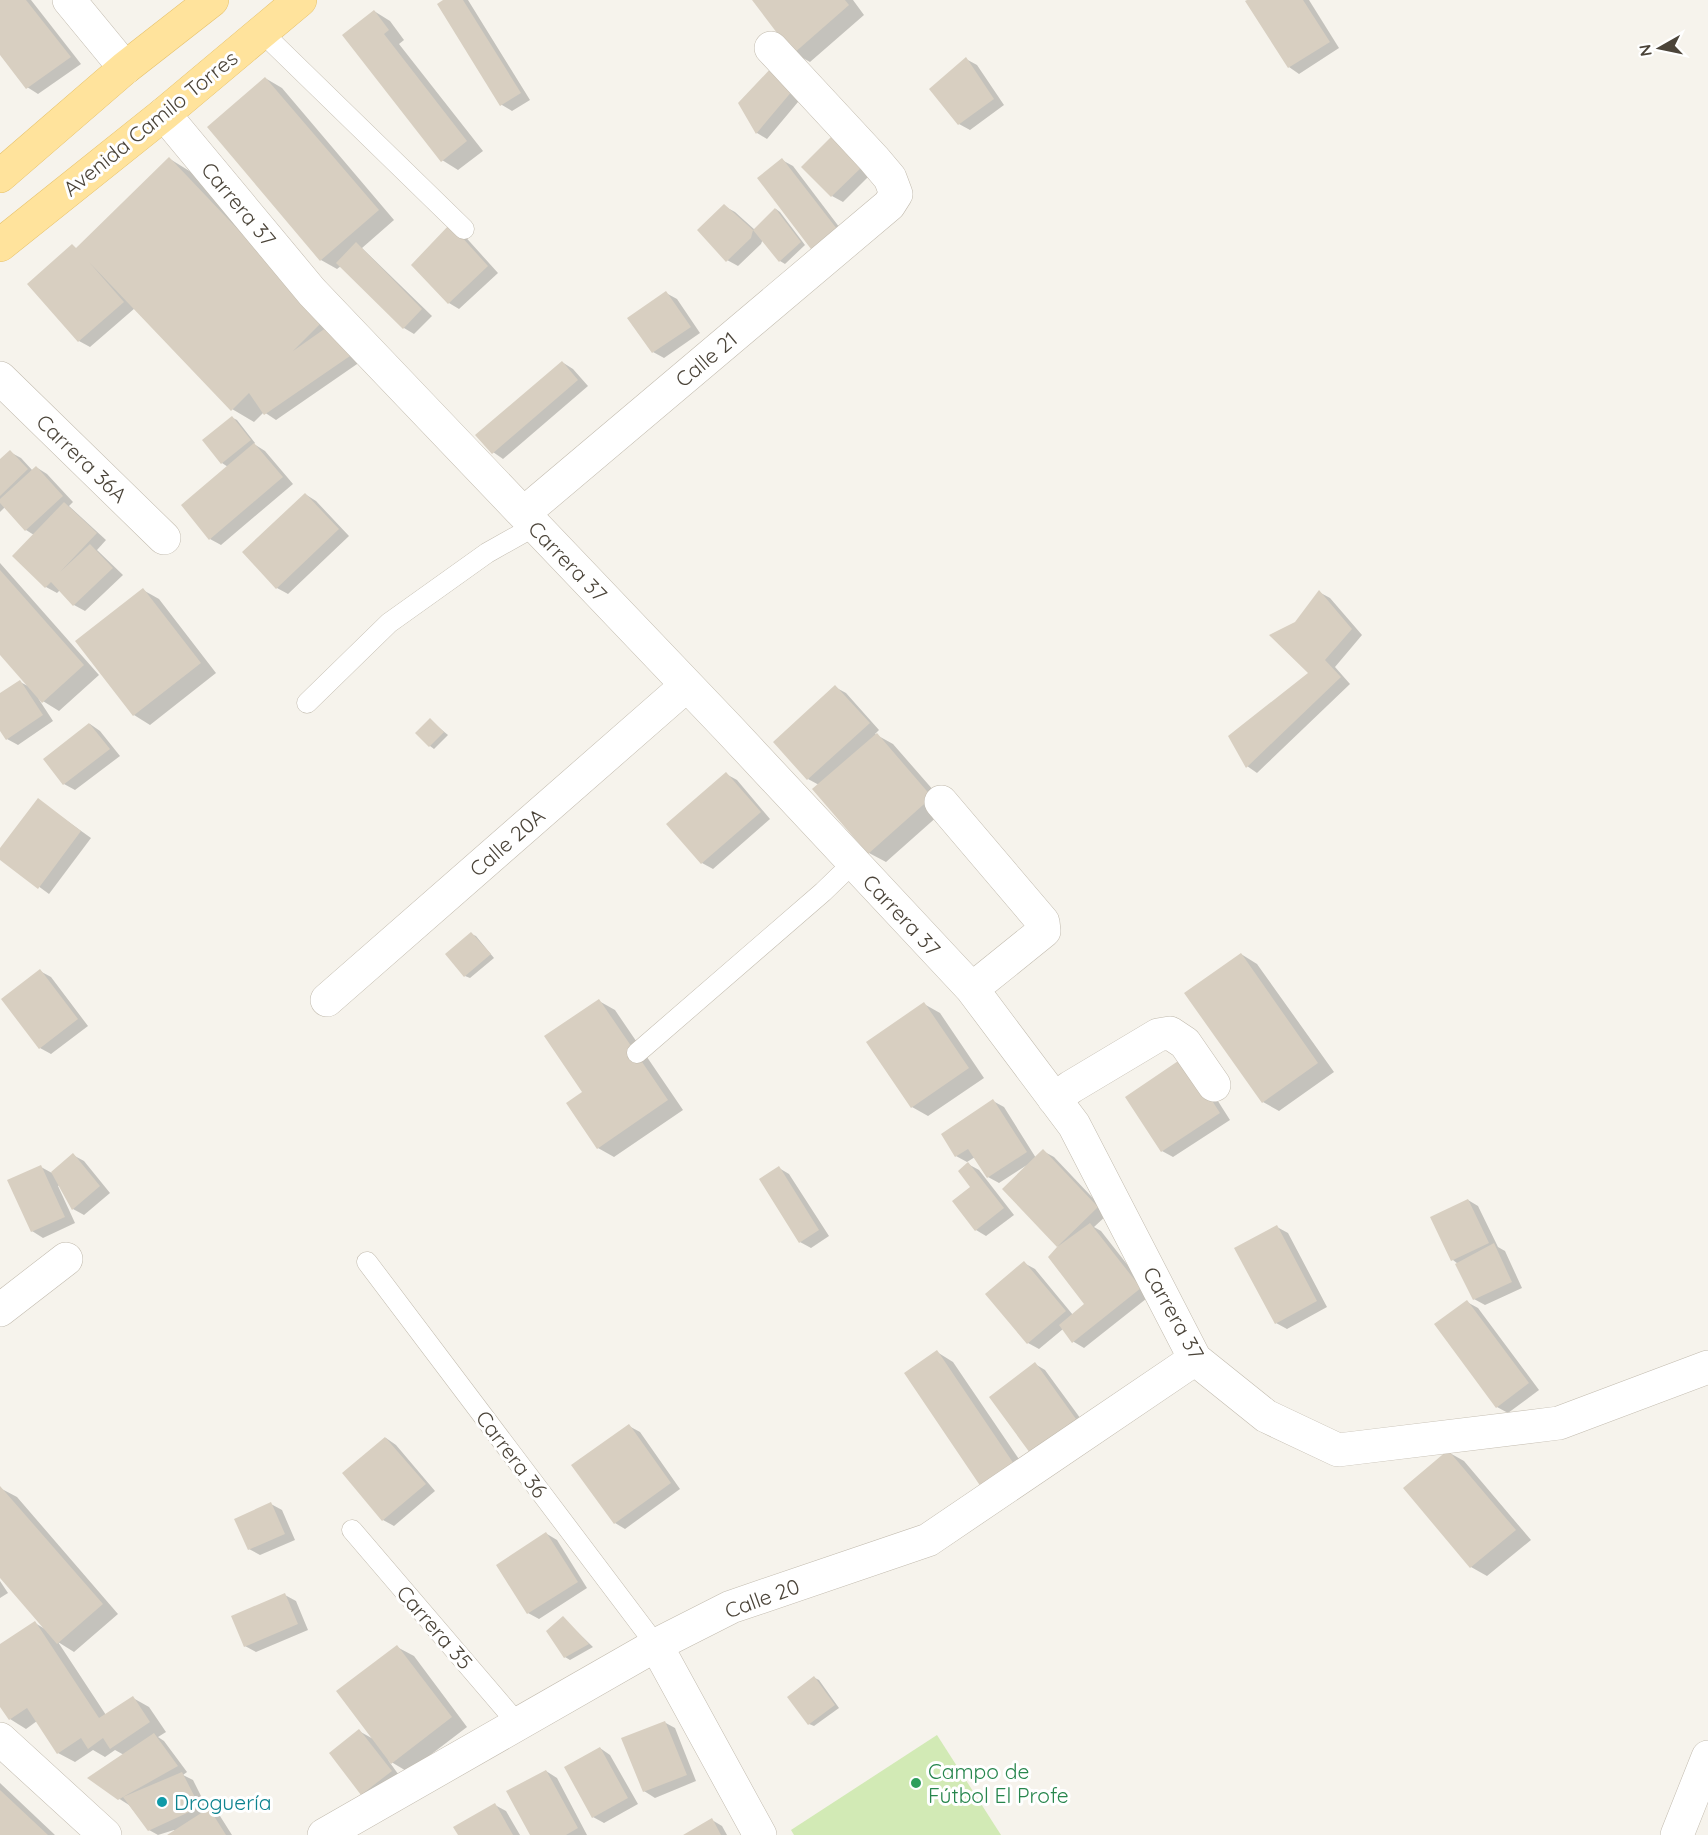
<svg xmlns="http://www.w3.org/2000/svg" width="1708" height="1835" font-family="Quicksand,sans-serif">
	<rect width="100%" height="100%" fill="#f6f3ec"/>
	<path fill="#d2eab5" d="M 937,1735 L 1001,1835 L 794,1835 L 791,1830 Z"/>
	<path fill="#0003" d="M 0,0 L 31,0 L 81,64 L 38,94 L 27,87 L 0,53 Z
		M 446,0 L 468,0 L 530,100 L 512,111 L 502,105 Z
		M 753,0 L 853,0 L 864,15 L 810,62 L 794,53 Z
		M 1250,0 L 1309,0 L 1339,48 L 1299,74 L 1289,67 Z
		M 374,11 L 390,21 L 404,40 L 399,44 L 483,151 L 458,170 L 442,160 L 344,35 Z
		M 966,59 L 977,65 L 1004,105 L 970,130 L 959,124 Z
		M 774,68 L 803,96 L 767,139 L 757,133 L 740,103 Z
		M 265,78 L 282,88 L 394,220 L 362,248 L 432,316 L 414,334 L 404,328 L 341,266 L 337,269 L 321,260 Z
		M 847,140 L 876,169 L 843,202 L 832,196 Z
		M 170,159 L 191,172 L 360,362 L 276,420 L 264,412 L 254,422 L 232,409 L 135,308 L 90,347 L 79,341 L 29,285 L 77,248 Z
		M 782,160 L 793,166 L 846,236 L 823,254 L 812,248 Z
		M 724,206 L 735,212 L 755,230 L 776,209 L 780,212 L 805,245 L 785,264 L 780,261 L 763,239 L 761,244 L 738,266 L 727,260 Z
		M 461,232 L 498,273 L 459,309 L 449,303 Z
		M 666,293 L 677,299 L 700,333 L 664,358 L 653,352 Z
		M 562,362 L 573,369 L 588,386 L 503,459 L 493,452 Z
		M 233,418 L 237,420 L 255,443 L 254,444 L 265,451 L 293,484 L 221,545 L 210,539 L 228,467 L 222,463 Z
		M 10,452 L 21,458 L 33,471 L 36,467 L 47,474 L 73,502 L 69,506 L 106,540 L 97,550 L 123,575 L 85,611 L 74,605 L 60,590 L 57,593 L 46,587 L 14,556 L 34,535 L 26,530 L 5,507 L 0,512 L 0,461 Z
		M 305,494 L 316,501 L 349,536 L 288,594 L 277,588 L 244,552 Z
		M 0,563 L 99,675 L 59,711 L 38,698 L 53,721 L 18,745 L 7,739 L 0,728 L 0,695 L 20,682 L 30,687 L 0,653 Z
		M 143,590 L 159,599 L 216,673 L 150,725 L 134,715 Z
		M 1319,592 L 1330,598 L 1362,635 L 1335,667 L 1350,684 L 1257,773 L 1247,766 L 1311,673 L 1295,624 Z
		M 835,687 L 846,693 L 879,730 L 875,734 L 893,744 L 948,807 L 886,862 L 869,853 L 819,785 L 808,779 Z
		M 430,720 L 448,735 L 434,749 L 430,746 Z
		M 90,724 L 100,731 L 120,756 L 75,790 L 64,784 L 45,760 Z
		M 726,774 L 737,780 L 770,819 L 713,869 L 702,863 L 668,824 Z
		M 38,800 L 91,838 L 49,894 L 0,858 L 0,851 Z
		M 471,934 L 476,936 L 494,958 L 470,978 L 465,976 Z
		M 1241,954 L 1257,964 L 1334,1072 L 1279,1111 L 1263,1102 Z
		M 40,971 L 51,977 L 88,1026 L 51,1054 L 40,1048 Z
		M 599,1001 L 615,1010 L 683,1110 L 614,1157 L 598,1148 L 585,1092 Z
		M 924,1004 L 940,1013 L 984,1078 L 928,1116 L 912,1107 Z
		M 1195,1065 L 1230,1120 L 1173,1157 L 1162,1151 Z
		M 993,1101 L 1004,1107 L 1036,1158 L 1043,1151 L 1054,1157 L 1108,1214 L 1094,1227 L 1101,1231 L 1151,1295 L 1084,1348 L 1074,1342 L 1063,1329 L 1039,1349 L 1028,1343 L 987,1294 L 1024,1263 L 1035,1269 L 1073,1315 L 1087,1305 L 1059,1247 L 1005,1189 L 1027,1165 L 999,1183 L 988,1177 L 975,1157 L 967,1162 L 956,1156 Z
		M 73,1155 L 84,1161 L 110,1193 L 84,1215 L 73,1209 L 60,1185 L 58,1186 L 75,1223 L 43,1238 L 32,1231 L 9,1181 L 41,1167 L 52,1173 Z
		M 968,1164 L 979,1170 L 1014,1215 L 986,1236 L 976,1230 Z
		M 779,1168 L 789,1174 L 829,1236 L 811,1248 L 800,1242 Z
		M 1468,1200 L 1478,1206 L 1498,1247 L 1505,1251 L 1522,1288 L 1485,1305 L 1474,1299 L 1458,1264 L 1453,1260 L 1432,1218 Z
		M 1277,1227 L 1288,1233 L 1327,1307 L 1287,1329 L 1276,1323 Z
		M 1467,1302 L 1478,1308 L 1539,1390 L 1508,1413 L 1497,1407 Z
		M 937,1352 L 953,1362 L 1029,1474 L 982,1486 Z
		M 1035,1364 L 1045,1370 L 1086,1426 L 1031,1452 Z
		M 629,1426 L 640,1432 L 680,1489 L 625,1529 L 615,1523 Z
		M 386,1438 L 396,1445 L 435,1491 L 394,1526 L 383,1520 Z
		M 1448,1452 L 1464,1461 L 1531,1540 L 1487,1576 L 1471,1567 Z
		M 0,1488 L 17,1497 L 118,1614 L 74,1652 L 58,1642 L 106,1715 L 133,1698 L 149,1707 L 166,1732 L 158,1737 L 164,1741 L 187,1772 L 183,1775 L 193,1780 L 208,1810 L 220,1816 L 232,1835 L 169,1835 L 175,1831 L 174,1830 L 158,1835 L 149,1830 L 129,1805 L 118,1798 L 124,1755 L 115,1750 L 105,1757 L 93,1750 L 75,1762 L 58,1753 L 37,1721 L 26,1729 L 10,1719 L 0,1704 L 0,1646 L 35,1623 L 45,1629 L 0,1576 Z
		M 271,1504 L 282,1510 L 295,1540 L 260,1555 L 249,1549 Z
		M 547,1534 L 557,1540 L 587,1588 L 539,1619 L 528,1613 Z
		M 0,1581 L 8,1593 L 0,1598 Z
		M 285,1595 L 296,1601 L 308,1630 L 256,1652 L 245,1646 Z
		M 563,1618 L 593,1647 L 570,1660 L 565,1657 Z
		M 397,1647 L 414,1656 L 467,1727 L 408,1772 L 388,1760 L 401,1778 L 373,1800 L 362,1794 L 359,1731 L 375,1740 Z
		M 815,1678 L 819,1680 L 839,1708 L 814,1726 L 809,1724 Z
		M 664,1722 L 675,1728 L 696,1781 L 655,1798 L 644,1791 Z
		M 600,1748 L 610,1755 L 638,1804 L 604,1823 L 593,1817 Z
		M 546,1771 L 557,1778 L 587,1835 L 532,1835 Z
		M 0,1783 L 55,1835 L 0,1835 Z
		M 495,1805 L 506,1811 L 520,1835 L 459,1835 Z
		M 712,1820 L 722,1826 L 727,1835 L 686,1835 Z"/>
	<path fill="#d8cfc1" d="M 0,0 L 26,0 L 71,57 L 26,89 L 0,55 Z
		M 443,0 L 463,0 L 521,93 L 500,106 L 437,4 Z
		M 752,0 L 845,0 L 849,5 L 793,54 Z
		M 1247,0 L 1303,0 L 1330,42 L 1288,68 L 1245,1 Z
		M 374,10 L 389,30 L 384,34 L 467,141 L 441,162 L 342,35 Z
		M 966,57 L 994,99 L 958,125 L 929,89 Z
		M 773,66 L 793,90 L 756,134 L 738,103 Z
		M 265,77 L 379,210 L 320,261 L 207,127 Z
		M 836,132 L 866,163 L 831,197 L 801,167 Z
		M 169,157 L 324,320 L 293,351 L 330,325 L 350,356 L 264,415 L 249,393 L 231,411 L 89,262 L 124,302 L 78,342 L 27,284 L 72,244 L 76,248 Z
		M 782,158 L 837,229 L 811,249 L 757,178 Z
		M 724,204 L 753,230 L 775,208 L 801,242 L 779,262 L 753,230 L 751,238 L 726,262 L 697,230 Z
		M 450,224 L 488,266 L 448,304 L 411,265 Z
		M 356,242 L 422,309 L 403,329 L 336,263 Z
		M 666,291 L 691,327 L 652,353 L 627,318 Z
		M 562,361 L 578,380 L 492,454 L 475,435 Z
		M 232,416 L 251,440 L 221,464 L 202,440 Z
		M 254,443 L 283,477 L 209,540 L 181,505 Z
		M 10,450 L 28,469 L 0,496 L 0,459 Z
		M 36,466 L 63,496 L 25,531 L 0,503 L 0,499 Z
		M 305,493 L 339,529 L 276,589 L 242,552 Z
		M 64,502 L 97,533 L 60,572 L 90,544 L 113,568 L 73,606 L 51,582 L 45,588 L 12,556 Z
		M 0,570 L 84,665 L 42,703 L 0,655 Z
		M 143,588 L 201,663 L 133,716 L 75,641 Z
		M 1319,590 L 1352,629 L 1325,660 L 1341,677 L 1246,768 L 1228,736 L 1308,673 L 1269,635 L 1295,622 Z
		M 20,680 L 43,715 L 6,740 L 0,731 L 0,693 Z
		M 835,685 L 870,723 L 807,780 L 773,742 Z
		M 430,718 L 444,732 L 429,747 L 415,733 Z
		M 89,723 L 110,749 L 63,785 L 43,759 Z
		M 877,733 L 932,797 L 868,854 L 812,789 Z
		M 726,772 L 761,812 L 701,864 L 666,824 Z
		M 38,798 L 81,831 L 38,889 L 0,860 L 0,848 Z
		M 471,932 L 491,954 L 464,977 L 445,954 Z
		M 1241,953 L 1318,1063 L 1262,1103 L 1184,993 Z
		M 40,969 L 78,1019 L 39,1049 L 1,999 Z
		M 599,999 L 668,1100 L 597,1149 L 566,1103 L 582,1092 L 544,1036 Z
		M 924,1002 L 969,1068 L 911,1108 L 866,1042 Z
		M 1184,1057 L 1220,1113 L 1161,1152 L 1125,1097 Z
		M 993,1099 L 1027,1152 L 987,1178 L 968,1149 L 955,1157 L 941,1134 Z
		M 1043,1149 L 1098,1207 L 1057,1247 L 1090,1223 L 1141,1288 L 1072,1343 L 1059,1325 L 1084,1304 L 1048,1257 L 1057,1247 L 1002,1189 Z
		M 73,1153 L 100,1186 L 72,1210 L 51,1172 Z
		M 968,1162 L 1004,1208 L 975,1231 L 952,1201 L 970,1187 L 958,1171 Z
		M 41,1165 L 65,1217 L 31,1232 L 7,1180 Z
		M 779,1166 L 819,1230 L 799,1243 L 759,1179 Z
		M 1468,1199 L 1489,1243 L 1451,1261 L 1430,1217 Z
		M 1277,1225 L 1317,1301 L 1275,1324 L 1234,1248 Z
		M 1494,1243 L 1512,1282 L 1473,1300 L 1455,1264 Z
		M 1024,1261 L 1066,1311 L 1027,1344 L 985,1294 Z
		M 1467,1300 L 1529,1383 L 1496,1408 L 1434,1324 Z
		M 937,1350 L 1014,1464 L 981,1487 L 904,1373 Z
		M 1035,1362 L 1076,1419 L 1030,1453 L 989,1397 Z
		M 629,1424 L 671,1483 L 614,1524 L 571,1465 Z
		M 385,1437 L 426,1484 L 382,1521 L 342,1473 Z
		M 1448,1450 L 1516,1530 L 1470,1568 L 1403,1488 Z
		M 0,1486 L 103,1604 L 57,1644 L 0,1578 Z
		M 271,1502 L 285,1534 L 248,1550 L 234,1519 Z
		M 546,1532 L 578,1582 L 527,1614 L 496,1565 Z
		M 285,1593 L 298,1624 L 244,1647 L 231,1616 Z
		M 563,1616 L 589,1644 L 564,1658 L 546,1631 Z
		M 35,1621 L 99,1718 L 133,1696 L 150,1722 L 110,1749 L 103,1738 L 88,1749 L 81,1738 L 57,1754 L 27,1708 L 9,1720 L 0,1707 L 0,1644 Z
		M 397,1645 L 452,1717 L 391,1764 L 336,1691 Z
		M 814,1676 L 835,1705 L 808,1725 L 787,1697 Z
		M 665,1721 L 687,1775 L 643,1792 L 621,1738 Z
		M 359,1729 L 392,1771 L 361,1795 L 329,1753 Z
		M 154,1733 L 178,1766 L 123,1797 L 182,1772 L 200,1807 L 148,1831 L 123,1797 L 118,1800 L 87,1778 Z
		M 600,1747 L 628,1798 L 592,1818 L 564,1767 Z
		M 546,1770 L 578,1828 L 566,1835 L 530,1835 L 506,1791 Z
		M 0,1790 L 48,1835 L 0,1835 Z
		M 495,1803 L 513,1835 L 458,1835 L 453,1827 Z
		M 209,1808 L 226,1835 L 167,1835 Z
		M 712,1818 L 721,1835 L 683,1835 Z"/>
	<g fill="none" stroke-linecap="round" stroke-linejoin="round">
		<defs>
			<path id="lane" d="M 264,29 L 273,43 L 464,229
				M 307,703 L 389,623 L 487,553 L 535,526
				M 637,1053 L 823,892 L 853,863
				M 367,1262 L 656,1645
				M 352,1530 L 518,1724"/>
			<path id="street" d="M 69,0 L 125,68
				M 164,114 L 312,292 L 728,728 L 972,989 L 1074,1125 L 1195,1359 L 1266,1416 L 1338,1450 L 1559,1423 L 1708,1367
				M 0,378 L 164,538
				M 524,513 L 889,205 L 896,194 L 890,178 L 874,159 L 771,48
				M 941,802 L 1043,922 L 1044,931 L 972,989
				M 327,1000 L 687,685
				M 1054,1099 L 1071,1087 L 1158,1035 L 1170,1033 L 1185,1043 L 1214,1085
				M 0,1310 L 66,1259
				M 656,1645 L 760,1835
				M 0,1739 L 105,1835
				M 324,1835 L 656,1645 L 731,1607 L 928,1540 L 1195,1359
				M 1677,1835 L 1708,1757"/>
			<path id="primary" d="M 0,176 L 125,68 L 212,0
				M 0,245 L 164,114 L 300,0"/>
		</defs>
		<use href="#lane" stroke="#c2bbae" stroke-width="21"/>
		<use href="#street" stroke="#c2bbae" stroke-width="34"/>
		<use href="#primary" stroke="#e6c16a" stroke-width="34"/>
		<use href="#lane" stroke="#fff" stroke-width="20"/>
		<use href="#street" stroke="#fff" stroke-width="33"/>
		<use href="#primary" stroke="#ffe39c" stroke-width="33"/>
	</g>
	<circle fill="#2e9e5b" stroke="#fff" stroke-width="2" cx="916" cy="1783" r="6"/>
	<circle fill="#0f9aa8" stroke="#fff" stroke-width="2" cx="162" cy="1802" r="6"/>
	<g text-anchor="middle" dominant-baseline="central" stroke-width="6" stroke-linejoin="round" paint-order="stroke">
		<g font-size="21" fill="#4b4439" stroke="#fff">
			<text transform="translate(150 123) rotate(-39)">Avenida Camilo Torres</text>
			<text transform="translate(239 204) rotate(50)">Carrera 37</text>
			<text transform="translate(706 359) rotate(-40)">Calle 21</text>
			<text transform="translate(82 458) rotate(44)">Carrera 36A</text>
			<text transform="translate(568 561) rotate(46)">Carrera 37</text>
			<text transform="translate(507 842) rotate(-41)">Calle 20A</text>
			<text transform="translate(902 915) rotate(47)">Carrera 37</text>
			<text transform="translate(1174 1313) rotate(61)">Carrera 37</text>
			<text transform="translate(512 1454) rotate(53)">Carrera 36</text>
			<text transform="translate(762 1598) rotate(-20)">Calle 20</text>
			<text transform="translate(435 1627) rotate(49)">Carrera 35</text>
		</g>
		<g font-size="21" fill="#27864d" stroke="#fff" text-anchor="start">
			<text x="928" y="1771">Campo de<tspan x="928" dy="24">Fútbol El Profe</tspan></text>
		</g>
		<g font-size="21" fill="#0d838f" stroke="#fff" text-anchor="start">
			<text x="174" y="1802">Droguería</text>
		</g>
	</g>
	<g transform="translate(1660 48) rotate(261)" stroke="#ffffff" stroke-width="4.5" paint-order="stroke">
	<path d="M0-4.5L10 22L0 15L-10 22Z" fill="#4b4439"/>
	<text y="-9" font-size="16" font-weight="bold" text-anchor="middle" fill="#4b4439">N</text>
	</g>
</svg>
